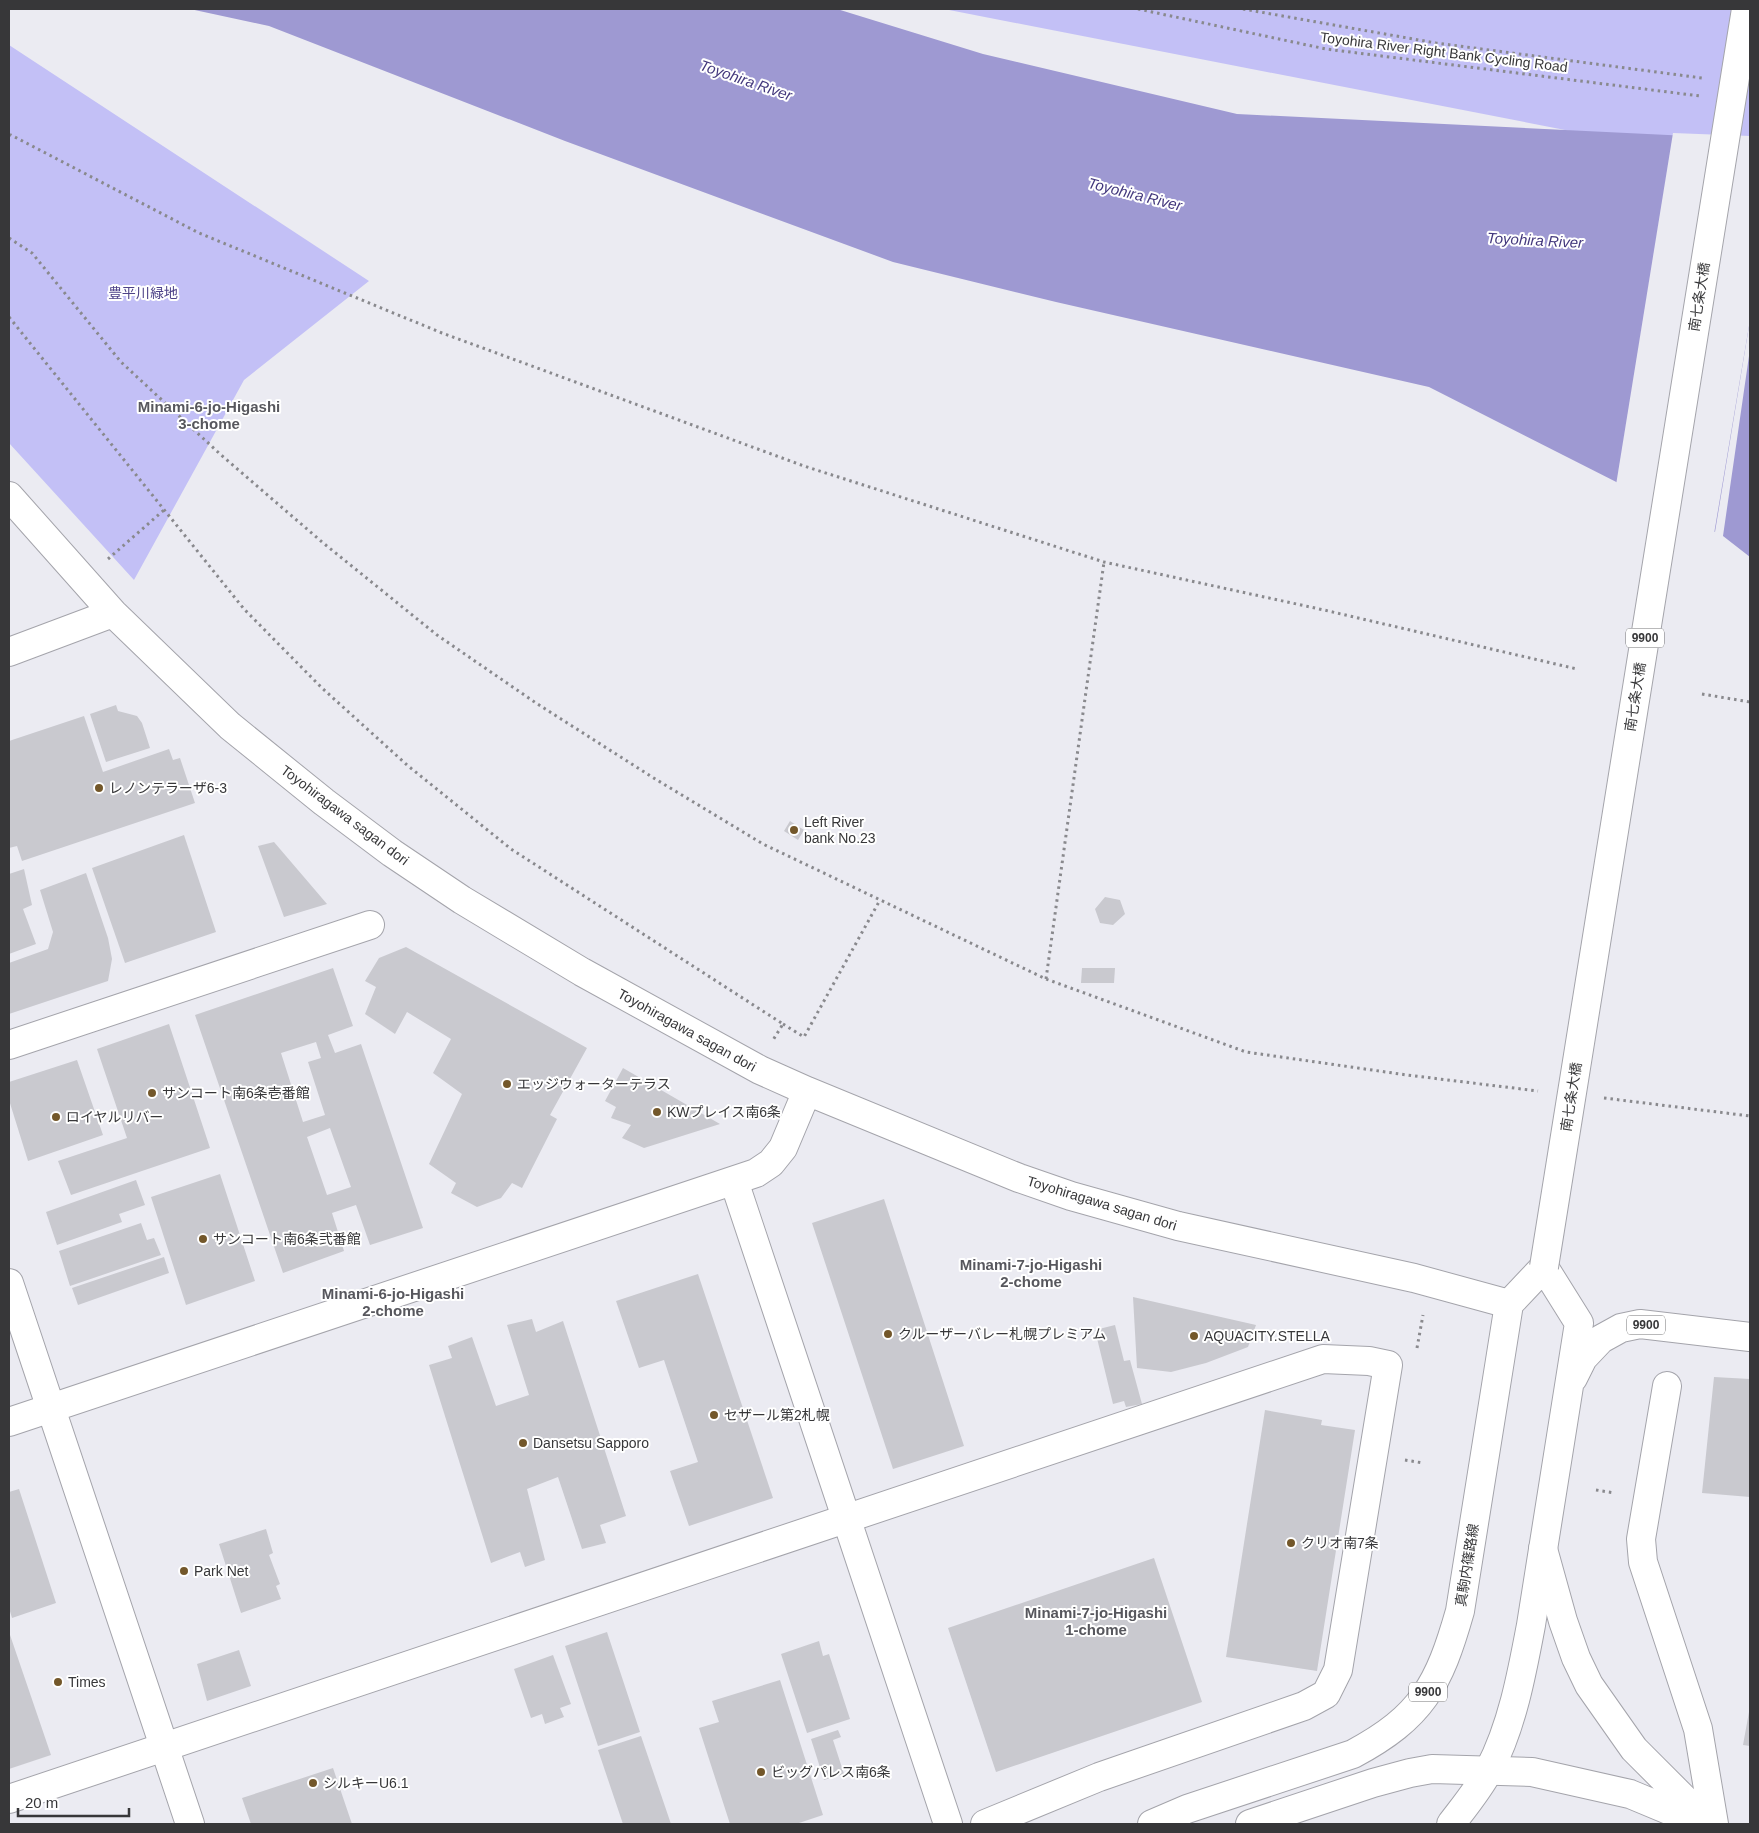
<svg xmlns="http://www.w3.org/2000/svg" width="1759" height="1833" font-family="Arial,'Noto Sans JP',sans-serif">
	<rect width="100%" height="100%" fill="#ebebf2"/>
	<path fill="#c3c0f6" d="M 944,9 L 1750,9 L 1750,166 Z
		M 9,45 L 369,281 L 244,380 L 134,580 L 9,443 Z"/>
	<path fill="#9e99d2" d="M 190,9 L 837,9 L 983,54 L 1237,114 L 1750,139 L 1750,320 L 1715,532 L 1429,387 L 1056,302 L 893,262 L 565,141 L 269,26 Z
		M 1750,349 L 1750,557 L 1723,536 Z"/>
	<path fill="#ebebf2" d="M 1673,133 L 1750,136 L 1750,320 L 1714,534 L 1616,485 Z"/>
	<path fill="#c9c9cf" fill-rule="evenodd" d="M 116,705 L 118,711 L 137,716 L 142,723 L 150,748 L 106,762 L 90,714 Z
		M 84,716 L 103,772 L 169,749 L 173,760 L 180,758 L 195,803 L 22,861 L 17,846 L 9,848 L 9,741 Z
		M 790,821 L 804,830 L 798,840 L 784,831 Z
		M 184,835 L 216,932 L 125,963 L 92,868 Z
		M 274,842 L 327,904 L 284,917 L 258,846 Z
		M 24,869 L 32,905 L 23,909 L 36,944 L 9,954 L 9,874 Z
		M 86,873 L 108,938 L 112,959 L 108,981 L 9,1014 L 9,963 L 48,949 L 53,932 L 40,890 Z
		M 1105,897 L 1120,900 L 1125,914 L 1113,925 L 1100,923 L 1095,909 Z
		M 406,947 L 587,1048 L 550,1115 L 557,1119 L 522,1188 L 512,1183 L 501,1198 L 477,1207 L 451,1193 L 456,1183 L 429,1164 L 462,1094 L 433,1073 L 451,1039 L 407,1012 L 395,1034 L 365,1014 L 376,987 L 365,981 L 379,958 Z
		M 333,968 L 353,1026 L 328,1035 L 335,1053 L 361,1044 L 423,1228 L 370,1245 L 356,1205 L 332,1213 L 344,1251 L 283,1273 L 195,1015 ZM 316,1042 L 321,1058 L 308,1062 L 325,1115 L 303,1122 L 281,1053 ZM 330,1128 L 351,1187 L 327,1195 L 307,1137 Z
		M 1082,968 L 1115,968 L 1114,983 L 1081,983 Z
		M 169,1024 L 210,1148 L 71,1195 L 58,1161 L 127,1138 L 97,1049 Z
		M 77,1060 L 103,1135 L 28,1161 L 9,1100 L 9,1082 Z
		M 623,1068 L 720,1124 L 644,1148 L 622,1138 L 631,1125 L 611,1118 L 616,1107 L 605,1101 Z
		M 220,1174 L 255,1281 L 186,1305 L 151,1197 Z
		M 136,1180 L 145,1205 L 119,1214 L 122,1222 L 57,1245 L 46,1212 Z
		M 884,1199 L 964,1446 L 893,1469 L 812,1223 Z
		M 141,1223 L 147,1240 L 154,1238 L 161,1255 L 70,1286 L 59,1251 Z
		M 164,1257 L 169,1273 L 78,1305 L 72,1288 Z
		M 698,1274 L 773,1498 L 689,1526 L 670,1471 L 698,1462 L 664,1360 L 639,1368 L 616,1301 Z
		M 1133,1297 L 1256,1325 L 1248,1347 L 1206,1363 L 1171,1372 L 1137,1368 Z
		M 532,1319 L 536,1332 L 563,1321 L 626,1516 L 600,1525 L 606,1543 L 582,1549 L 558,1477 L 527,1489 L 545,1560 L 525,1567 L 520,1552 L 491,1563 L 429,1365 L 452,1358 L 448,1346 L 472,1337 L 496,1406 L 529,1395 L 507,1325 Z
		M 1115,1325 L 1124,1361 L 1130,1360 L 1142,1404 L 1126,1407 L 1124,1401 L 1113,1404 L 1095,1330 Z
		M 1714,1377 L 1750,1379 L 1750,1497 L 1702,1493 Z
		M 1265,1410 L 1322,1420 L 1321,1425 L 1355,1430 L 1317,1671 L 1226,1657 Z
		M 19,1489 L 56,1603 L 12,1618 L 9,1608 L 9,1492 Z
		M 266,1529 L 273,1553 L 269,1555 L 280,1584 L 276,1586 L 281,1599 L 241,1613 L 219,1544 Z
		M 1154,1558 L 1202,1702 L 996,1772 L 948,1628 Z
		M 9,1632 L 51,1755 L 9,1769 Z
		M 607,1632 L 640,1732 L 598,1746 L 565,1646 Z
		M 819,1641 L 823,1656 L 829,1654 L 850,1719 L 807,1733 L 781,1654 Z
		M 239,1650 L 251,1686 L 207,1701 L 197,1664 Z
		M 553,1655 L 571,1704 L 560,1708 L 564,1717 L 545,1724 L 542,1714 L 531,1718 L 514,1669 Z
		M 780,1680 L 823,1815 L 796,1824 L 730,1824 L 699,1728 L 719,1722 L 712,1701 Z
		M 1749,1712 L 1750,1712 L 1750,1746 L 1743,1745 Z
		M 838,1730 L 841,1737 L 833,1740 L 844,1774 L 824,1780 L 811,1739 Z
		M 641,1736 L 671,1824 L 623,1824 L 598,1750 Z
		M 333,1768 L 352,1824 L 251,1824 L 242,1798 Z"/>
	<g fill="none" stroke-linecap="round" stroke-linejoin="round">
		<defs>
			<path id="minor" d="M 9,1045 L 370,925
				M 1667,1386 L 1641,1539 L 1643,1562 L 1698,1729 L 1714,1824
				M 9,1799 L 1323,1359 L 1369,1361 L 1388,1365 L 1338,1670 L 1326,1694 L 1304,1706 L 1099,1777 L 985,1824"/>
			<path id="tertiary" d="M 9,496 L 113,613 L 230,726 L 324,802 L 392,853 L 462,900 L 582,972 L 760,1070 L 807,1091 L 1019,1178 L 1071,1196 L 1178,1226 L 1414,1278 L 1509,1304
				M 9,652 L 113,613
				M 734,1181 L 948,1824
				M 9,1283 L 190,1824
				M 9,1422 L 756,1173 L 771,1163 L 783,1148 L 807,1091
				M 1543,1549 L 1563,1621 L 1576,1658 L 1589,1685 L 1634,1749 L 1704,1819
				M 1250,1824 L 1373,1783 L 1410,1773 L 1432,1769 L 1532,1772 L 1630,1794 L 1702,1824"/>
			<path id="primary" d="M 1573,1378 L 1583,1358 L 1601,1339 L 1621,1328 L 1640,1324 L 1750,1337
				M 1152,1824 L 1187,1809 L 1353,1754 C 1422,1717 1439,1685 1460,1611 L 1509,1304 L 1544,1267 L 1579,1323 L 1531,1625 C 1522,1673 1512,1727 1489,1770 C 1479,1789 1464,1807 1451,1824"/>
		</defs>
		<use href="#minor" stroke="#a4a4ab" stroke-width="30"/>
		<use href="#tertiary" stroke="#a4a4ab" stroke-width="30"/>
		<use href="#primary" stroke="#a4a4ab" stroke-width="30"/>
		<path stroke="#89898d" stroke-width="3" stroke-dasharray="2.5 4" stroke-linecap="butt" d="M 1138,9 L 1326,49 L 1700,96
			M 1243,9 L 1436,43 L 1702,78
			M 9,135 L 11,135 L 199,233 L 442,333 L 804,466 L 1104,562 L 1324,610 L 1577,669
			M 9,238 L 32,253 L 121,362 L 220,454 L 322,542 L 437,635 L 536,703 L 652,777 L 763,844 L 1046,979 L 1246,1052 L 1407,1075 L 1538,1091
			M 9,317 L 244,609 L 322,688 L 407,765 L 511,849 L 783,1024 L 773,1040
			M 108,559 L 164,510
			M 1702,694 L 1750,702
			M 1046,979 L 1104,562
			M 783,1024 L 804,1037 L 880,900
			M 1604,1098 L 1750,1116
			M 1417,1348 L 1423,1315
			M 1405,1460 L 1423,1463
			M 1596,1490 L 1615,1493"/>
		<use href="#minor" stroke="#fff" stroke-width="28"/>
		<use href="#tertiary" stroke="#fff" stroke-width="28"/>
		<use href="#primary" stroke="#fff" stroke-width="28"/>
		<defs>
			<path id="primary-bridge" d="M 1544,1267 L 1746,9"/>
		</defs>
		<use href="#primary-bridge" stroke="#a4a4ab" stroke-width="30" stroke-linecap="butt"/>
		<use href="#primary-bridge" stroke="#fff" stroke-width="28"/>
	</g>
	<g fill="#73572a" stroke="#fff" stroke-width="2">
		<circle cx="99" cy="788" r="5"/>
		<circle cx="794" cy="830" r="5"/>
		<circle cx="507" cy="1084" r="5"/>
		<circle cx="152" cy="1093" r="5"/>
		<circle cx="657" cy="1112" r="5"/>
		<circle cx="56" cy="1117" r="5"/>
		<circle cx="203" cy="1239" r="5"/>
		<circle cx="888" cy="1334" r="5"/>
		<circle cx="1194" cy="1336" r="5"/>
		<circle cx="714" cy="1415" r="5"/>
		<circle cx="523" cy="1443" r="5"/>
		<circle cx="1291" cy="1543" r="5"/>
		<circle cx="184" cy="1571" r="5"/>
		<circle cx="58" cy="1682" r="5"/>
		<circle cx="761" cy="1772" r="5"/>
		<circle cx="313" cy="1783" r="5"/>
	</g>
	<g text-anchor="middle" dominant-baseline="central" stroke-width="4" stroke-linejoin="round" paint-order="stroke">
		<g fill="#fff" stroke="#737374" stroke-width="1">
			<rect x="1626" y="628.5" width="38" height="19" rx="4"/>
			<rect x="1627" y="1315.5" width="38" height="19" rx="4"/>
			<rect x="1409" y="1682.5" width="38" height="19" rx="4"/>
		</g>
		<g font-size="12" font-weight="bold" fill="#373739">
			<text x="1645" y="638">9900</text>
			<text x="1646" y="1325">9900</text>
			<text x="1428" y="1692">9900</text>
		</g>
		<g font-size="14" fill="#373739" stroke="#fff">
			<text transform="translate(1444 52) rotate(7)">Toyohira River Right Bank Cycling Road</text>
			<text transform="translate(1699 297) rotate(-81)">南七条大橋</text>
			<text transform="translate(1635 697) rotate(-81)">南七条大橋</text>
			<text transform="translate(345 815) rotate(37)">Toyohiragawa sagan dori</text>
			<text transform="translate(687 1030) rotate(29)">Toyohiragawa sagan dori</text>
			<text transform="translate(1571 1097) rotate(-81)">南七条大橋</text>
			<text transform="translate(1102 1203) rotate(17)">Toyohiragawa sagan dori</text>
			<text transform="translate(1467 1565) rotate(-81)">真駒内篠路線</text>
		</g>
		<g font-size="14" fill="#4d4288" stroke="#fff">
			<text x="143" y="293">豊平川緑地</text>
		</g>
		<g font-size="14" fill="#373739" stroke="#fff" text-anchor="start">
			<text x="109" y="788">レノンテラーザ6-3</text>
			<text x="804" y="822">Left River<tspan x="804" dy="16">bank No.23</tspan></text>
			<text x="517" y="1084">エッジウォーターテラス</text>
			<text x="162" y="1093">サンコート南6条壱番館</text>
			<text x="667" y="1112">KWプレイス南6条</text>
			<text x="66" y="1117">ロイヤルリバー</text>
			<text x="213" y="1239">サンコート南6条弐番館</text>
			<text x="898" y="1334">クルーザーバレー札幌プレミアム</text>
			<text x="1204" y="1336">AQUACITY.STELLA</text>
			<text x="724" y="1415">セザール第2札幌</text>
			<text x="533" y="1443">Dansetsu Sapporo</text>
			<text x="1301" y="1543">クリオ南7条</text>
			<text x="194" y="1571">Park Net</text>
			<text x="68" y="1682">Times</text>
			<text x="771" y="1772">ビッグパレス南6条</text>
			<text x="323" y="1783">シルキーU6.1</text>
		</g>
		<g font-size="15" font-style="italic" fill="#43387d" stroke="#fff">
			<text transform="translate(746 80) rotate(19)">Toyohira River</text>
			<text transform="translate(1135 194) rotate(14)">Toyohira River</text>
			<text transform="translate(1535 240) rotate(3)">Toyohira River</text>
		</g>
		<g font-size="15" font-weight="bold" fill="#57575d" stroke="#fff">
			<text x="209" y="406">Minami-6-jo-Higashi<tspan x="209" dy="17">3-chome</tspan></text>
			<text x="1031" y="1264">Minami-7-jo-Higashi<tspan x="1031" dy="17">2-chome</tspan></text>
			<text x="393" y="1293">Minami-6-jo-Higashi<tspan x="393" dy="17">2-chome</tspan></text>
			<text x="1096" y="1612">Minami-7-jo-Higashi<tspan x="1096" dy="17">1-chome</tspan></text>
		</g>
	</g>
	<rect width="1759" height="1833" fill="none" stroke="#373739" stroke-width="20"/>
	<path d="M18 1808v8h111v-8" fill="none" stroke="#373739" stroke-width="2.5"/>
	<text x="25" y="1808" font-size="15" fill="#373739" stroke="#ffffff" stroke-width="4" paint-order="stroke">20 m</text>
</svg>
